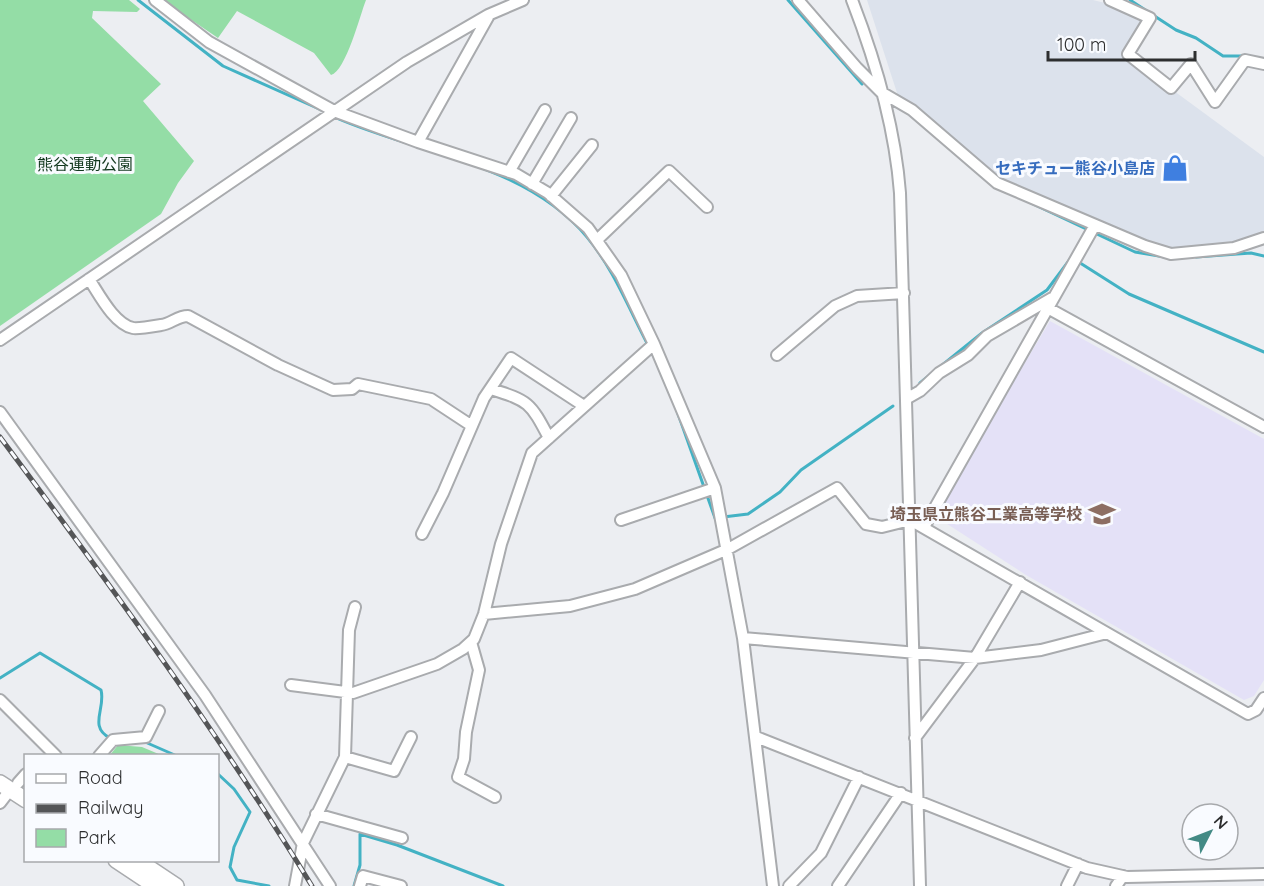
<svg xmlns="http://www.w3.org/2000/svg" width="1264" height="886" font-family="Quicksand,'Noto Sans JP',sans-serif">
	<rect width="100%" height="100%" fill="#eceef2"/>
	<path fill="#dce2ec" d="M 867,0 L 1093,0 L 1125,8 L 1145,22 L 1125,55 L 1264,157 L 1264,235 L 1238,244 L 1172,252 L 1000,181 L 898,96 Z"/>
	<path fill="#e4e1f7" d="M 1050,321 L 1264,439 L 1264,680 L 1254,696 L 1244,700 L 1026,575 L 941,520 L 937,509 Z"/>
	<path fill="#94dda6" d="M 0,0 L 129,0 L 140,9 L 137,12 L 93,11 L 92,18 L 161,84 L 143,101 L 194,161 L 178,183 L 161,214 L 0,326 Z
		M 162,0 L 366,0 C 360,15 346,71 331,75 L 314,53 L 237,11 L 218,38 Z
		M 118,745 L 142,747 L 161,755 L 110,755 Z"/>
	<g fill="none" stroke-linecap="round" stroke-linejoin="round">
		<path stroke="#43b2c4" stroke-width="3" d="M 138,0 L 223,66 L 326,112
			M 788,0 L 862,84
			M 1130,0 L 1176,30 L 1196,38 L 1223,56 L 1244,56
			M 337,118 C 420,154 526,164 587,237 C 613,268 629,309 648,345
			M 1031,203 L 1135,252 L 1171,258
			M 1196,257 L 1251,253 L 1264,256
			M 1077,261 L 1129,294 L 1264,352
			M 920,383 L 982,333 L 1047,290 L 1071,258
			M 677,411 L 715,518 L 748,514 L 780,492 L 801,470 L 893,406
			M 0,678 L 40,653 L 101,690 C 106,708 88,727 110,738
			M 117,744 L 145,742 L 177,756
			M 218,774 L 234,789 L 250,812 L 234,847 L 230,867 L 237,880 L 269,886
			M 354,886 L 360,865 L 360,834 L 397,845 L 503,886"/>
		<defs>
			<path id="minor" d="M 155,0 L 209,42 L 334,111 L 418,142 L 516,174 L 548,193 L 588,228 L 621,275 L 654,344 L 715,488 L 743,638 L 773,886
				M 798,0 L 857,68 L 881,92 L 912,110 L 997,183 L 1145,246 L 1171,254 L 1234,248 L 1264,238
				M 852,0 C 876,62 895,127 900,193 L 920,886
				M 1110,0 L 1150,18 L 1128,54 L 1171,88 L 1191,64 L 1215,102 L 1245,60 L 1264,64
				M 418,142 L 488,17
				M 509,172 L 545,110
				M 532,184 L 571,118
				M 551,196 L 592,145
				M 597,240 L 669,171 L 707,207
				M 89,279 C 99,294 114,324 133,328 C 138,329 155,326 161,325 C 171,324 177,316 188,316 L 278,365 L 333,390 L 352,389 L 358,384 L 431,399 L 472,426
				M 1046,307 L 1264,427
				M 0,340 L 407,62 L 488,15 L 523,0
				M 777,355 L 835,306 L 857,296 L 904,293
				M 491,389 C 529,401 530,402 549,438
				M 906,399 L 920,391 L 939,373 L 968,355 L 987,336 L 1052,298
				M 0,412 L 205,695 L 330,886
				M 621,520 L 715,488
				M 924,527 L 1095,225
				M 422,534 L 443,493 L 484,398 L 511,358 L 584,406
				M 484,614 L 570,606 L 635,589 L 728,549 L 837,488 L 866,524 L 882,527 L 910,520 L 1248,714 L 1256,710 L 1264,698
				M 743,638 L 975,658 L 1041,650 L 1107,633
				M 471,642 L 479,670 L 466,732 L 464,759 L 458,777 L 495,797
				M 291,685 L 353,693 L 437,664 L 463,649 L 474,639 L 484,614 L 501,544 L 532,453 L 654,344
				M 0,700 L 56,756
				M 756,737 L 1087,868 L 1127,877 L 1264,874
				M 915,738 L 975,658 L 1020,582
				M 99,756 L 113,740 L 146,737 L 159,711
				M 345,757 L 394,771 L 411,737
				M 18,783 L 26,774
				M 0,803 L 10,790
				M 316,814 L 402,838
				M 295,886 L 303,843 L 345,757 L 349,630 L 355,607
				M 360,886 L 363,876 L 401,886
				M 789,886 L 821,853 L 859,777
				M 838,886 L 901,793
				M 1067,886 L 1078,864
				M 1116,886 L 1123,876"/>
			<path id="highway" d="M 0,783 L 26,800
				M 116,860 L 155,886
				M 137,860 L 176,886"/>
		</defs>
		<use href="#minor" stroke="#a9abae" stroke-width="14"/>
		<use href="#highway" stroke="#a9abae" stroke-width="18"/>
		<use href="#minor" stroke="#fff" stroke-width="10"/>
		<use href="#highway" stroke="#fff" stroke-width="15"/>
		<defs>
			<path id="rail" d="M 0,437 C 109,583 217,731 312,886"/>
		</defs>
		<use href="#rail" stroke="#545557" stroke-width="5"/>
		<use href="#rail" stroke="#f9fbff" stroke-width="3" stroke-dasharray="9" stroke-linecap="butt"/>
	</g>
	<defs>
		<symbol id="shop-bare" viewBox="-9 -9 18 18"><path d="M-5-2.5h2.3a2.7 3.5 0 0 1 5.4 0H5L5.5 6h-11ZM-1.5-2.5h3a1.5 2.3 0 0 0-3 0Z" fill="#3f7fe0" stroke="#f9fbff" stroke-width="2.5" paint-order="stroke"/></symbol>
		<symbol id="school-bare" viewBox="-9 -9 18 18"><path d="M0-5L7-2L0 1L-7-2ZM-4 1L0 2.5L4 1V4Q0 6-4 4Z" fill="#8d6e63" stroke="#f9fbff" stroke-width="2.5" paint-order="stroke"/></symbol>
	</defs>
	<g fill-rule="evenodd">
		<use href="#shop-bare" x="1156" y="149" width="38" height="38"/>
		<use href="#school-bare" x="1083" y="495" width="38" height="38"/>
	</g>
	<g text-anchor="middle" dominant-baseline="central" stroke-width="6" stroke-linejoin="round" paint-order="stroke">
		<g font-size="16" fill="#12381e" stroke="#f9fbff">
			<text x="85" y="164">熊谷運動公園</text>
		</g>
		<g font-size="16" font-weight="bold" fill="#366cbe" stroke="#f9fbff" text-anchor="end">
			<text x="1155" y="168">セキチュー熊谷小島店</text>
		</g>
		<g font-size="16" font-weight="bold" fill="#785e54" stroke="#f9fbff" text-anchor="end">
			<text x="1082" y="514">埼玉県立熊谷工業高等学校</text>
		</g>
	</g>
	<rect x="24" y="754" width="195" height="108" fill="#f9fbff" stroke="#a7a9ac" stroke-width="1.5"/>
	<rect x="36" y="774" width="30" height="9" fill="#ffffff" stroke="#a7a9ac" stroke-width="1.5"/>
	<text x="78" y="784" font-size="18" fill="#2d2e2f">Road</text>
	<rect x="36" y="804" width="30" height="9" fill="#545557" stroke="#a7a9ac" stroke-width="1.5"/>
	<text x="78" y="814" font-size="18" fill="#2d2e2f">Railway</text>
	<rect x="36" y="829" width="30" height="18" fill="#94dda6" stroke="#a7a9ac" stroke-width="1.5"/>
	<text x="78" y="844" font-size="18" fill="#2d2e2f">Park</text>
	<g transform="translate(1210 832) rotate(48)"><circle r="28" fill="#f9fbff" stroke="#a7a9ac" stroke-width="1.5"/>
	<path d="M0-4.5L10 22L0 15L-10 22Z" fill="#438a85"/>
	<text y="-9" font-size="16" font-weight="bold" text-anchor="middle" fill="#2d2e2f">N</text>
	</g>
	<path d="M1048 51v9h147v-9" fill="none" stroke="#2d2e2f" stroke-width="3"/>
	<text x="1057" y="51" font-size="18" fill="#2d2e2f" stroke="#f9fbff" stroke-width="4.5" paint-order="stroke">100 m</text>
</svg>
